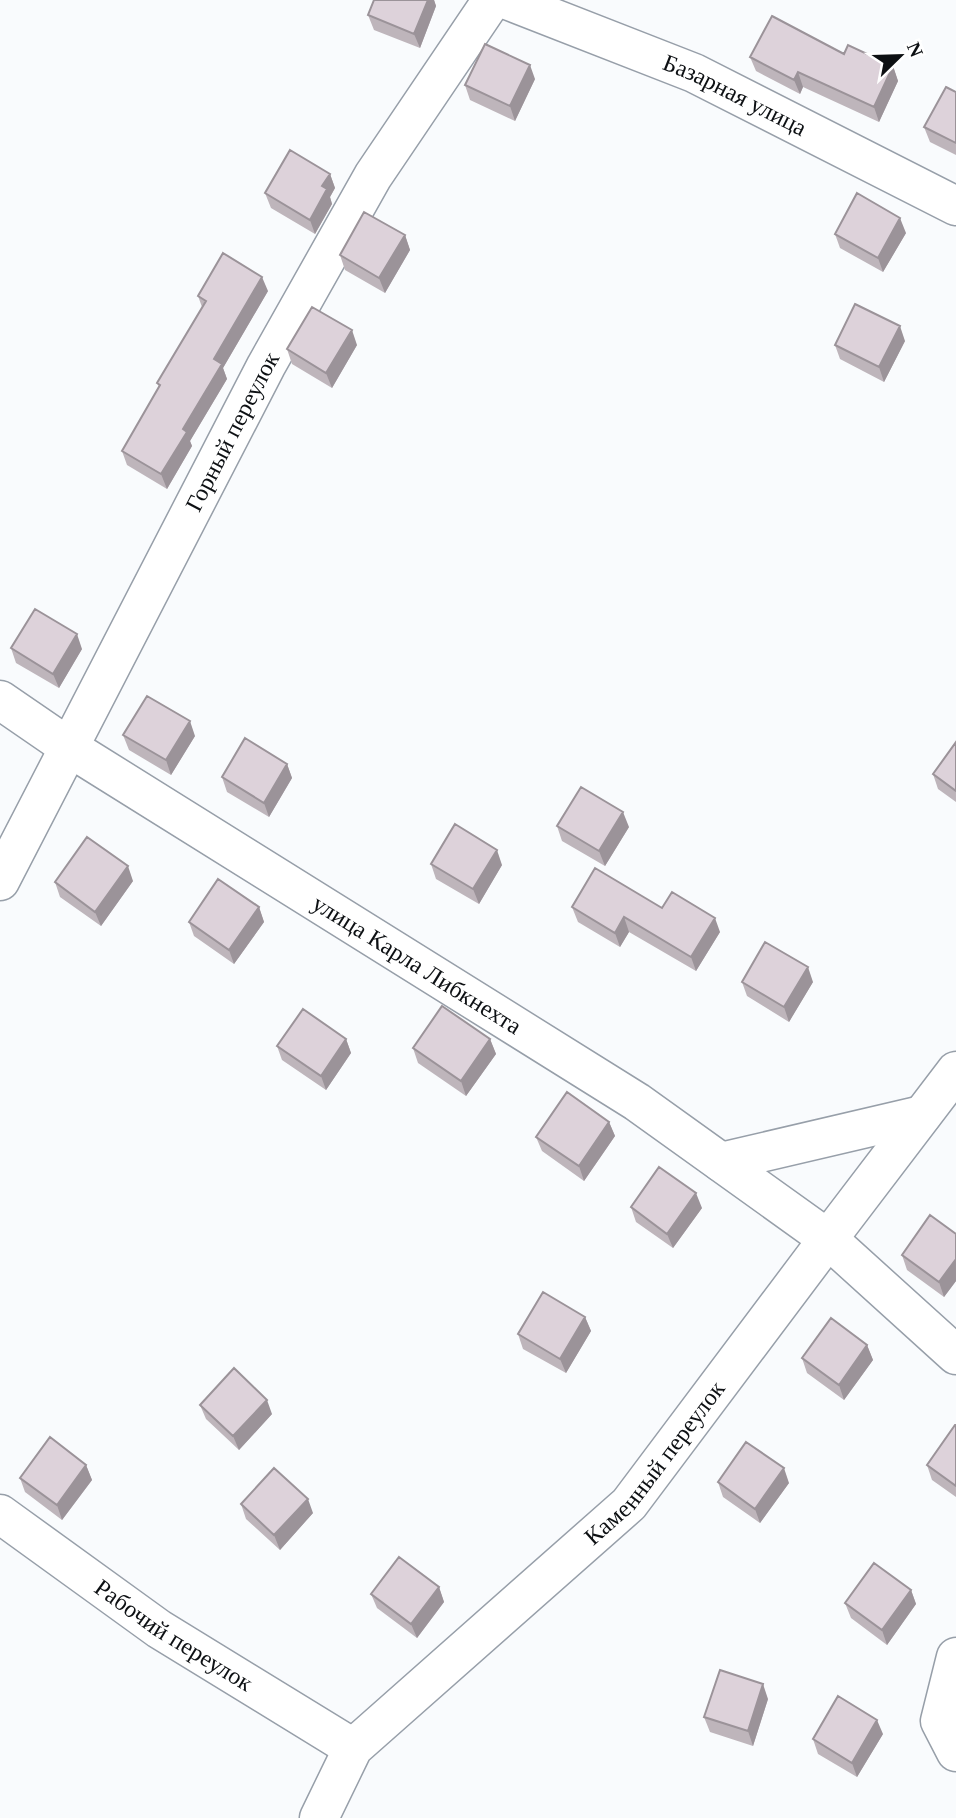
<svg xmlns="http://www.w3.org/2000/svg" width="956" height="1818" font-family="Georgia,serif">
	<rect width="100%" height="100%" fill="#f9fbfd"/>
	<g fill="none" stroke-linecap="round" stroke-linejoin="round">
		<defs>
			<g id="minor">
				<path id="s1" d="M 507,0 L 694,73 L 956,206"/>
				<path id="s2" d="M 0,700 L 70,748 L 637,1102 L 828,1239 L 956,1355"/>
				<path id="s3" d="M 0,881 L 266,366 L 373,176 L 492,0"/>
				<path d="M 721,1162 L 922,1115"/>
				<path id="s4" d="M 0,1514 L 159,1629 L 353,1748"/>
				<path d="M 956,1657 L 940,1721 L 956,1752"/>
				<path id="s5" d="M 319,1818 L 353,1748 L 629,1504 L 828,1239 L 956,1071"/>
			</g>
		</defs>
		<use href="#minor" stroke="#979fa9" stroke-width="41"/>
		<use href="#minor" stroke="#fff" stroke-width="38"/>
	</g>
	<path fill="#beb5bb" d="M 374,0 L 434,0 L 436,6 L 420,48 L 374,30 L 368,15 Z
		M 844,54 L 893,66 L 898,81 L 879,122 L 803,87 L 800,94 L 756,71 L 750,57 Z
		M 535,79 L 515,121 L 470,100 L 465,85 Z
		M 956,92 L 956,155 L 930,142 L 924,127 Z
		M 330,174 L 335,188 L 330,197 L 332,204 L 315,234 L 271,208 L 265,193 Z
		M 906,233 L 883,272 L 840,248 L 835,234 Z
		M 405,235 L 410,250 L 385,293 L 345,270 L 340,255 Z
		M 268,291 L 223,368 L 227,379 L 190,441 L 192,446 L 167,489 L 127,465 L 122,451 L 159,387 L 157,383 L 202,307 L 198,296 Z
		M 905,341 L 884,382 L 840,359 L 835,345 Z
		M 357,345 L 332,388 L 292,364 L 287,349 Z
		M 11,648 L 82,649 L 59,688 L 16,663 Z
		M 123,735 L 195,736 L 171,775 L 129,750 Z
		M 956,742 L 956,802 L 938,789 L 933,774 Z
		M 287,764 L 292,778 L 269,817 L 227,792 L 222,777 Z
		M 557,826 L 629,827 L 605,866 L 562,841 Z
		M 431,864 L 502,865 L 479,904 L 436,879 Z
		M 133,881 L 101,926 L 60,897 L 55,882 Z
		M 259,907 L 264,922 L 234,964 L 194,936 L 189,922 Z
		M 572,907 L 662,908 L 720,932 L 696,971 L 629,932 L 620,947 L 578,922 Z
		M 742,982 L 813,982 L 789,1022 L 747,996 Z
		M 346,1039 L 351,1053 L 326,1090 L 282,1060 L 277,1046 Z
		M 490,1039 L 496,1054 L 466,1096 L 418,1063 L 413,1048 Z
		M 609,1122 L 615,1136 L 584,1181 L 542,1151 L 536,1137 Z
		M 631,1207 L 702,1208 L 673,1248 L 636,1222 Z
		M 956,1234 L 956,1281 L 944,1297 L 907,1270 L 902,1255 Z
		M 585,1317 L 591,1331 L 566,1373 L 523,1349 L 518,1334 Z
		M 867,1345 L 873,1360 L 844,1400 L 807,1373 L 802,1358 Z
		M 200,1405 L 272,1414 L 239,1450 L 206,1419 Z
		M 956,1425 L 956,1497 L 932,1480 L 927,1465 Z
		M 86,1465 L 92,1480 L 62,1520 L 25,1492 L 20,1478 Z
		M 718,1482 L 789,1483 L 760,1523 L 723,1497 Z
		M 241,1504 L 313,1513 L 280,1550 L 246,1519 Z
		M 439,1587 L 444,1602 L 417,1638 L 377,1608 L 371,1594 Z
		M 911,1590 L 916,1604 L 887,1645 L 851,1618 L 845,1603 Z
		M 768,1699 L 753,1746 L 710,1732 L 704,1717 Z
		M 883,1734 L 857,1777 L 818,1754 L 813,1739 Z"/>
	<path fill="#9b9399" d="M 428,0 L 434,0 L 436,6 L 420,48 L 414,34 Z
		M 530,65 L 535,79 L 515,121 L 510,106 Z
		M 893,66 L 898,81 L 879,122 L 874,107 Z
		M 798,72 L 803,87 L 800,94 L 794,80 Z
		M 330,174 L 335,188 L 330,197 L 332,204 L 315,234 L 310,220 L 322,186 Z
		M 900,218 L 906,233 L 883,272 L 878,258 Z
		M 405,235 L 410,250 L 385,293 L 379,278 Z
		M 262,277 L 268,291 L 223,368 L 227,379 L 190,441 L 192,446 L 167,489 L 161,474 L 183,429 L 214,359 Z
		M 900,326 L 905,341 L 884,382 L 879,367 Z
		M 352,330 L 357,345 L 332,388 L 326,373 Z
		M 77,634 L 82,649 L 59,688 L 53,674 Z
		M 190,721 L 195,736 L 171,775 L 166,760 Z
		M 287,764 L 292,778 L 269,817 L 264,803 Z
		M 623,812 L 629,827 L 605,866 L 599,851 Z
		M 497,850 L 502,865 L 479,904 L 473,889 Z
		M 128,866 L 133,881 L 101,926 L 95,912 Z
		M 259,907 L 264,922 L 234,964 L 229,950 Z
		M 624,917 L 629,932 L 620,947 L 615,933 Z
		M 715,918 L 720,932 L 696,971 L 691,957 Z
		M 808,967 L 813,982 L 789,1022 L 784,1007 Z
		M 346,1039 L 351,1053 L 326,1090 L 321,1076 Z
		M 490,1039 L 496,1054 L 466,1096 L 461,1081 Z
		M 609,1122 L 615,1136 L 584,1181 L 579,1166 Z
		M 696,1193 L 702,1208 L 673,1248 L 667,1234 Z
		M 956,1259 L 956,1281 L 944,1297 L 939,1282 Z
		M 585,1317 L 591,1331 L 566,1373 L 560,1359 Z
		M 867,1345 L 873,1360 L 844,1400 L 839,1385 Z
		M 267,1400 L 272,1414 L 239,1450 L 233,1436 Z
		M 86,1465 L 92,1480 L 62,1520 L 57,1505 Z
		M 784,1468 L 789,1483 L 760,1523 L 755,1509 Z
		M 308,1499 L 313,1513 L 280,1550 L 274,1535 Z
		M 439,1587 L 444,1602 L 417,1638 L 411,1624 Z
		M 911,1590 L 916,1604 L 887,1645 L 882,1630 Z
		M 763,1684 L 768,1699 L 753,1746 L 748,1731 Z
		M 877,1720 L 883,1734 L 857,1777 L 852,1763 Z"/>
	<path fill="#ddd2da" stroke="#9b9399" stroke-width="2" d="M 374,0 L 428,0 L 414,34 L 368,15 Z
		M 772,16 L 844,54 L 848,45 L 893,66 L 874,107 L 798,72 L 794,80 L 750,57 Z
		M 485,44 L 530,65 L 510,106 L 465,85 Z
		M 946,87 L 956,92 L 956,143 L 924,127 Z
		M 290,150 L 330,174 L 322,186 L 327,189 L 310,220 L 265,193 Z
		M 857,193 L 900,218 L 878,258 L 835,234 Z
		M 364,212 L 405,235 L 379,278 L 340,255 Z
		M 223,253 L 262,277 L 214,359 L 222,364 L 183,429 L 187,432 L 161,474 L 122,451 L 160,385 L 157,383 L 206,301 L 198,296 Z
		M 855,304 L 900,326 L 879,367 L 835,345 Z
		M 312,307 L 352,330 L 326,373 L 287,349 Z
		M 35,609 L 77,634 L 53,674 L 11,648 Z
		M 147,696 L 190,721 L 166,760 L 123,735 Z
		M 245,738 L 287,764 L 264,803 L 222,777 Z
		M 956,742 L 956,791 L 933,774 Z
		M 581,787 L 623,812 L 599,851 L 557,826 Z
		M 455,824 L 497,850 L 473,889 L 431,864 Z
		M 87,837 L 128,866 L 95,912 L 55,882 Z
		M 595,868 L 662,908 L 672,892 L 715,918 L 691,957 L 624,917 L 615,933 L 572,907 Z
		M 218,879 L 259,907 L 229,950 L 189,922 Z
		M 765,942 L 808,967 L 784,1007 L 742,982 Z
		M 442,1006 L 490,1039 L 461,1081 L 413,1048 Z
		M 303,1009 L 346,1039 L 321,1076 L 277,1046 Z
		M 567,1092 L 609,1122 L 579,1166 L 536,1137 Z
		M 659,1167 L 696,1193 L 667,1234 L 631,1207 Z
		M 930,1215 L 956,1234 L 956,1259 L 939,1282 L 902,1255 Z
		M 543,1292 L 585,1317 L 560,1359 L 518,1334 Z
		M 831,1318 L 867,1345 L 839,1385 L 802,1358 Z
		M 234,1368 L 267,1400 L 233,1436 L 200,1405 Z
		M 955,1425 L 956,1425 L 956,1486 L 927,1465 Z
		M 50,1437 L 86,1465 L 57,1505 L 20,1478 Z
		M 746,1442 L 784,1468 L 755,1509 L 718,1482 Z
		M 274,1468 L 308,1499 L 274,1535 L 241,1504 Z
		M 399,1557 L 439,1587 L 411,1624 L 371,1594 Z
		M 874,1563 L 911,1590 L 882,1630 L 845,1603 Z
		M 720,1670 L 763,1684 L 748,1731 L 704,1717 Z
		M 838,1696 L 877,1720 L 852,1763 L 813,1739 Z"/>
	<g text-anchor="middle" dominant-baseline="central" stroke-width="7" stroke-linejoin="round" paint-order="stroke">
		<g font-size="24" fill="#0d1013" stroke="#fff">
			<text stroke="none"><textPath href="#s1" startOffset="247">Базарная улица</textPath></text>
			<text stroke="none"><textPath href="#s3" startOffset="506">Горный переулок</textPath></text>
			<text stroke="none"><textPath href="#s2" startOffset="494">улица Карла Либкнехта</textPath></text>
			<text stroke="none"><textPath href="#s5" startOffset="494">Каменный переулок</textPath></text>
			<text stroke="none"><textPath href="#s4" startOffset="212">Рабочий переулок</textPath></text>
		</g>
	</g>
	<g transform="translate(900 56) rotate(67)" stroke="#ffffff" stroke-width="5" paint-order="stroke">
	<path d="M0-5L12 26L0 18L-12 26Z" fill="#0d1013"/>
	<text y="-10" font-size="19" font-weight="bold" text-anchor="middle" fill="#0d1013">N</text>
	</g>
</svg>
